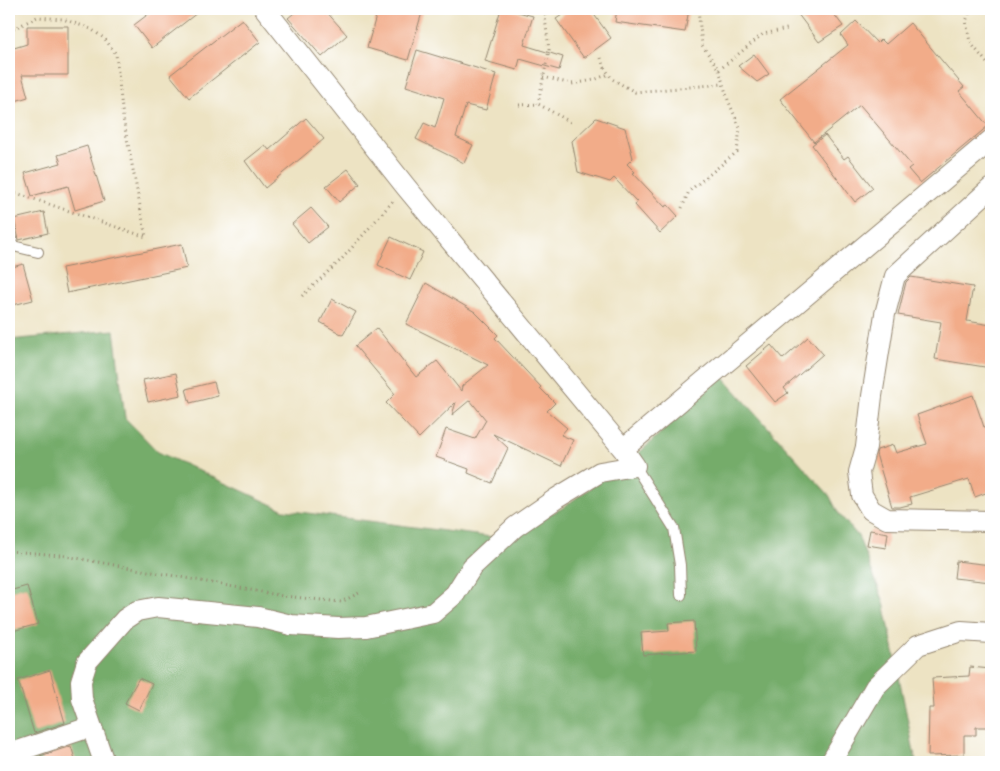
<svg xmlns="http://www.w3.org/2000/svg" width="1000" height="771" font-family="'IM FELL Great Primer',serif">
	<rect width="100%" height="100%" fill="#fff"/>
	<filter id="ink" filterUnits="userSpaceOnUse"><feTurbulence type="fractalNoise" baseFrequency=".02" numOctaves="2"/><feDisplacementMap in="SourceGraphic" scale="10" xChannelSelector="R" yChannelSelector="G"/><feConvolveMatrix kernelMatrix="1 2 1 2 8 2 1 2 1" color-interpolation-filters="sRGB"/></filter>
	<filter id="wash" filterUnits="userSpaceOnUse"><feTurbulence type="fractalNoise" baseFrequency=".0096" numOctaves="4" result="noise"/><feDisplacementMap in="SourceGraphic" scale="20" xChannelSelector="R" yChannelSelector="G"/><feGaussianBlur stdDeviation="1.12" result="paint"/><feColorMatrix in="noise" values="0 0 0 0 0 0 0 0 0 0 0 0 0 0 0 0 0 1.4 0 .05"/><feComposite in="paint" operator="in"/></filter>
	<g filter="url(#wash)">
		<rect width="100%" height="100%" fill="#ede3c3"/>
		<path fill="#74ac6a" stroke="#586b44" d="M 114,330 L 125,418 L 158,452 L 284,510 L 499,538 L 561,509 L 640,452 L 722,376 L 829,495 L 839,514 L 858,536 L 884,602 L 916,762 L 9,762 L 9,340 Z"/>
		<g id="blocks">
			<path fill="#f2ac89" d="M 155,9 L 202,9 L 152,48 L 134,25 Z
				M 299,9 L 324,9 L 347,35 L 322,57 L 288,18 Z
				M 378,9 L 423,9 L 408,60 L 367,48 Z
				M 501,9 L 507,9 L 533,16 L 524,45 L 563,57 L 559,70 L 520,59 L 517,70 L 485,61 Z
				M 571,9 L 590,9 L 611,38 L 584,58 L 556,19 Z
				M 617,9 L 689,9 L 685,32 L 615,22 Z
				M 794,9 L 830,9 L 843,26 L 819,42 Z
				M 242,19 L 260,42 L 189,98 L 170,75 Z
				M 856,21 L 877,43 L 881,39 L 886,44 L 910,23 L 964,87 L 959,91 L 988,126 L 920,183 L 908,169 L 912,166 L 860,105 L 814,142 L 780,99 L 848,45 L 841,35 Z
				M 27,26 L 68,26 L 68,75 L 22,75 L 28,97 L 9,103 L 9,45 L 13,45 L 14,48 L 27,44 Z
				M 417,50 L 496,74 L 486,110 L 466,105 L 456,137 L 473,145 L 464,163 L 416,139 L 424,123 L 435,128 L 444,98 L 406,86 Z
				M 754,54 L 769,74 L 757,82 L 738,66 Z
				M 306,118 L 324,139 L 265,188 L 245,161 L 265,145 L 269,150 Z
				M 596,118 L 625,128 L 633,158 L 627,164 L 635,172 L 633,173 L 665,207 L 668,205 L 678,216 L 660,233 L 635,205 L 637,202 L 614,178 L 610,182 L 578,172 L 572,141 Z
				M 825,135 L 844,159 L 848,156 L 873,188 L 855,202 L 812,145 Z
				M 87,146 L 104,201 L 75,210 L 68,186 L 32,196 L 25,173 L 61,163 L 58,155 Z
				M 348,169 L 360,184 L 339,202 L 326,186 Z
				M 311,208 L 328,227 L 308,243 L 292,224 Z
				M 44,212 L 48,233 L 19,240 L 14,219 Z
				M 391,237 L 423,252 L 410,280 L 378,265 Z
				M 182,244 L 187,268 L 67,293 L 62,268 Z
				M 23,264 L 33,300 L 9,306 L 9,268 Z
				M 911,277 L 973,287 L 967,321 L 991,325 L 991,368 L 935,359 L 941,322 L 898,315 L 906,282 Z
				M 426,283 L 475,312 L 498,335 L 495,338 L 541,387 L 540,388 L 555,403 L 547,411 L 567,428 L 561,435 L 573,440 L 561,466 L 493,434 L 508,448 L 492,483 L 468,473 L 469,469 L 436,457 L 446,429 L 475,439 L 486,420 L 470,400 L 452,415 L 456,402 L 419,438 L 386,403 L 395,394 L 355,346 L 377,328 L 416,377 L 437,361 L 461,391 L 462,386 L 488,365 L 406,324 Z
				M 332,299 L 356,312 L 343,335 L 320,322 Z
				M 808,337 L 823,354 L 784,388 L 788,393 L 775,402 L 746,366 L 771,345 L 783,359 Z
				M 176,373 L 181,395 L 148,402 L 143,380 Z
				M 214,382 L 218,396 L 190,403 L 186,389 Z
				M 973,395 L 984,427 L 991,425 L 991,491 L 975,497 L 969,479 L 910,497 L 912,504 L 900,507 L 892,507 L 876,454 L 877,450 L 893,445 L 896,453 L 927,444 L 917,415 Z
				M 870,530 L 888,533 L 886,548 L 867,545 Z
				M 956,561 L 991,565 L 991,582 L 954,578 Z
				M 27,586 L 38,624 L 9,632 L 9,591 Z
				M 694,621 L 696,651 L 643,655 L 641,633 L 669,631 L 668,623 Z
				M 970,667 L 991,669 L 991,727 L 976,727 L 976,735 L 964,735 L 964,755 L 928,756 L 929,708 L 934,708 L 932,678 L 969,676 Z
				M 50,670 L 65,723 L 34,733 L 18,680 Z
				M 139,678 L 152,684 L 139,710 L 125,703 Z
				M 71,746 L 76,762 L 42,762 L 40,756 Z"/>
		</g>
	</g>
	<g filter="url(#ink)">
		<use href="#blocks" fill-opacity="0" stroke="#948670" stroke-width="1"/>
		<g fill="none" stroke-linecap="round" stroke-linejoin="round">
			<defs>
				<path id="lane" d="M 9,241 L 12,239 L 10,230
					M 9,245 L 38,252
					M 635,466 L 674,528 L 680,565 L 681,595"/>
				<path id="street" d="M 991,188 L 895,276 L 885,314 L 872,396 L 866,447 L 859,472 L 862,495 L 871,510 L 887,519 L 991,521
					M 623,449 L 991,140
					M 9,754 L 90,727
					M 104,762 L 82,699 L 81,681 L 87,662 L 125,619 L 137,611 L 158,607 L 258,617 L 291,625 L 338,628 L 366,627 L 433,613 L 455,594 L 472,567 L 515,527 L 557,498 L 600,472 L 635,466 L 623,449 L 406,187 L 265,9
					M 831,762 L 875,687 L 918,645 L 961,631 L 991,633"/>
			</defs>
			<use href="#lane" stroke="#948670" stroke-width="12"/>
			<use href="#street" stroke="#948670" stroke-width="22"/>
			<path stroke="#948670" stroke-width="3" stroke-dasharray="1 4" stroke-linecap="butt" d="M 971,9 L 966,21 L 970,42 L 991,68
				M 9,31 L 37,17 L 63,19 L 91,29 L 105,39 L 116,54 L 123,118 L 146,237 L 19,194 L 9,193
				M 601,58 L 603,65 L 612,79 L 635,92 L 723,84
				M 719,70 L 763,34 L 787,29
				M 543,77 L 572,84 L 594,80 L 609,74
				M 538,104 L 549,50 L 545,18 L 546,9
				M 519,105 L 538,104 L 572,123
				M 682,208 L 689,191 L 737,152 L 740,128 L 728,100 L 719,70 L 702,45 L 698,9
				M 302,296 L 342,259 L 394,200
				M 9,551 L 60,555 L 283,596 L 341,602 L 361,592"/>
			<use href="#lane" stroke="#fff" stroke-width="10"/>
			<use href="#street" stroke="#fff" stroke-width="20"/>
		</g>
	</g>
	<rect width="1000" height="771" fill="none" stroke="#fff" stroke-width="30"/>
</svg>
